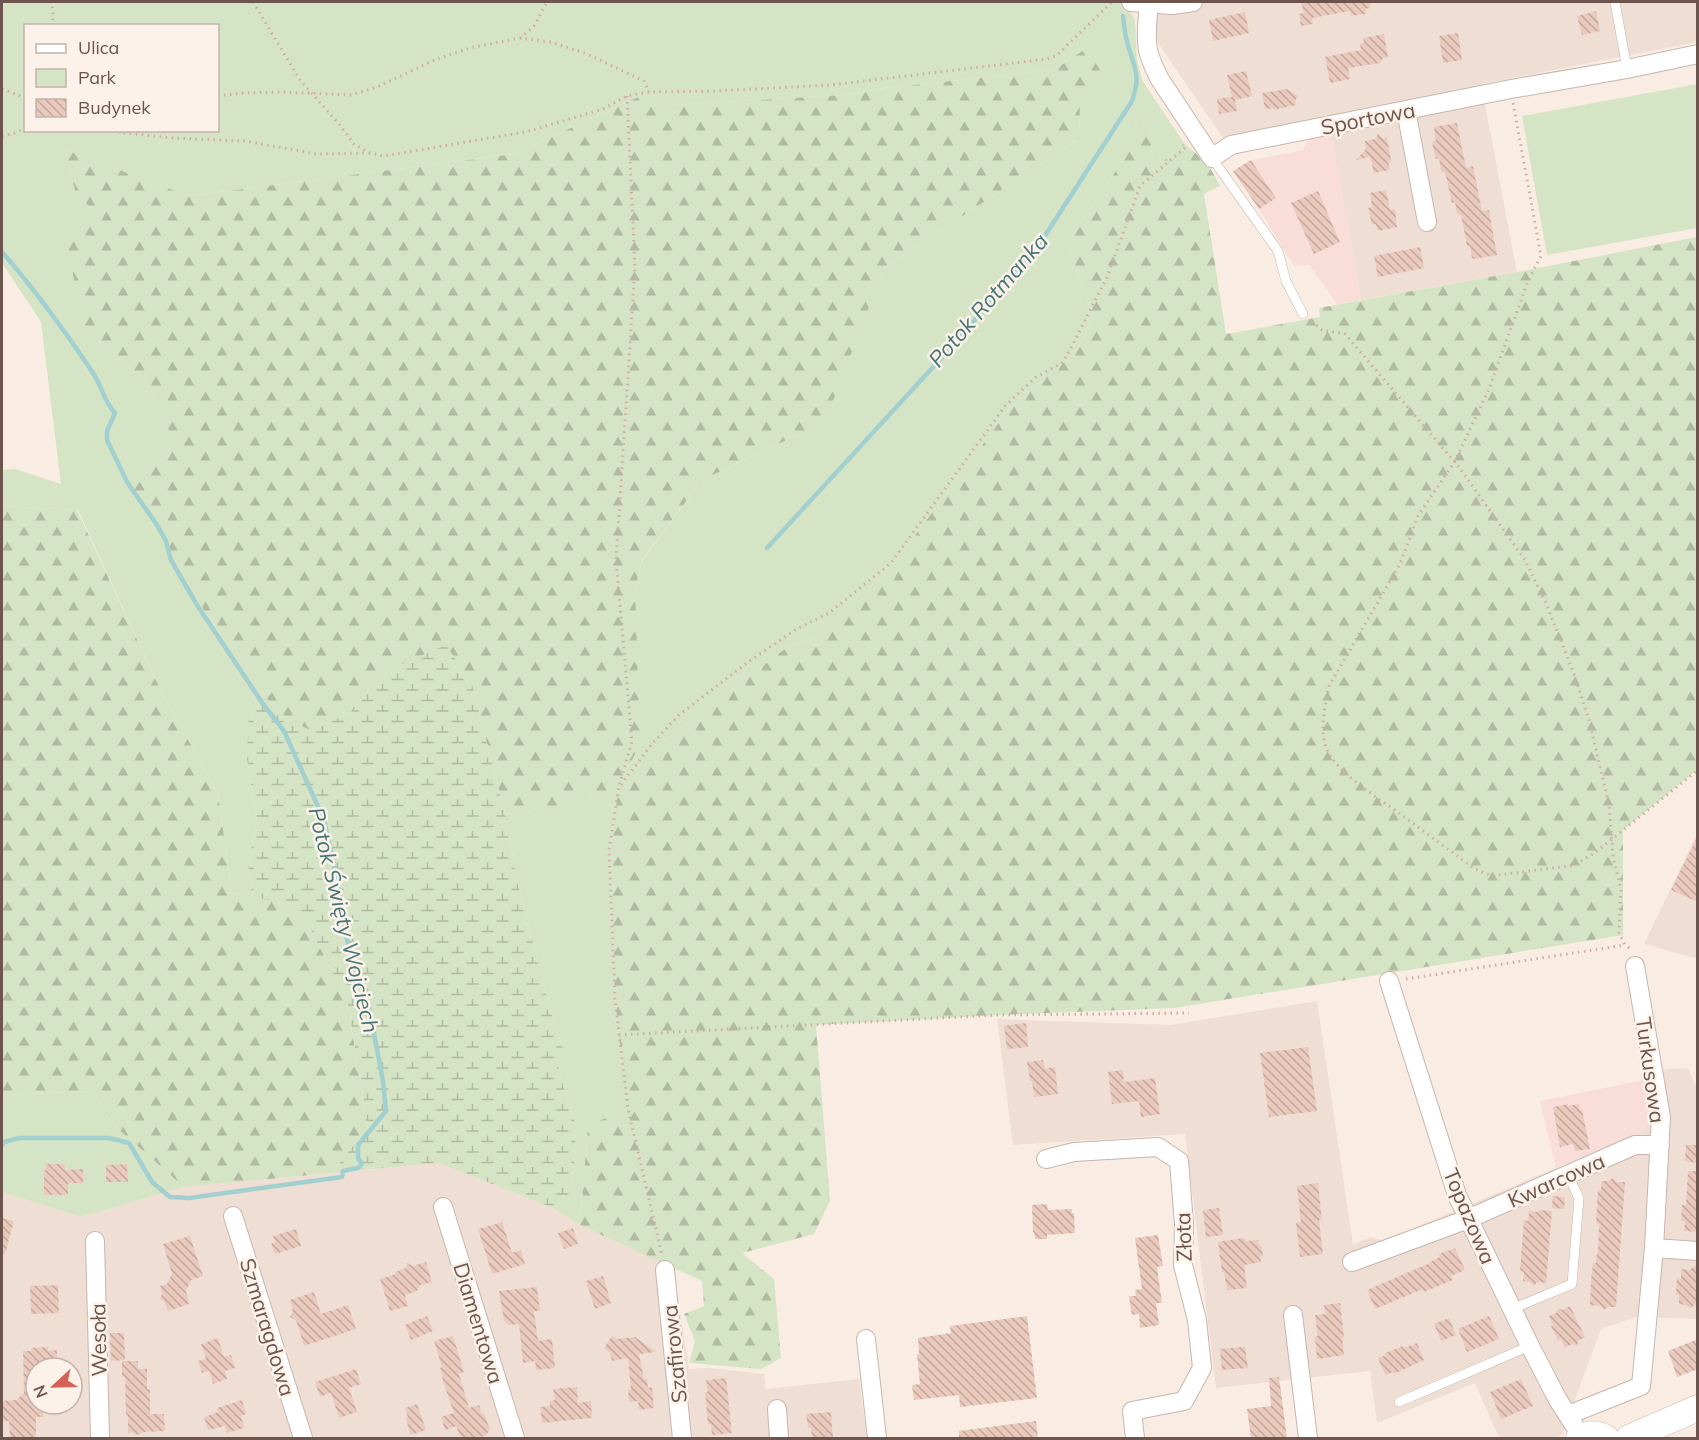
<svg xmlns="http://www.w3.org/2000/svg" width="1699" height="1440" font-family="Mulish,sans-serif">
	<defs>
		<pattern id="forest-firs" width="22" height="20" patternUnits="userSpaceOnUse" patternTransform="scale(1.5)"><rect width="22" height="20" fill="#d5e4c4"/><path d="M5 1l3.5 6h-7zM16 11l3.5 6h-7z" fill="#b1bba1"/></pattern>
		<pattern id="wetland-marsh" width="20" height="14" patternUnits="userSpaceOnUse" patternTransform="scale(1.5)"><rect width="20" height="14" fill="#d5e4c4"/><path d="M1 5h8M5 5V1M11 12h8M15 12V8" fill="none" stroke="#b1bba1"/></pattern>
		<pattern id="building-back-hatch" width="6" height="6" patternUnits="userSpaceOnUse" patternTransform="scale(1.5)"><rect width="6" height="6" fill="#ebcabe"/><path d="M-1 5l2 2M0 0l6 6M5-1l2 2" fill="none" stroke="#c3a79d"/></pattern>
	</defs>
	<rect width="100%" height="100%" fill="#f9ede3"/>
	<path fill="#efded3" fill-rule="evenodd" d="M 1130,2 L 1697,2 L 1697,42 L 1481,84 L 1517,272 L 1361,300 L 1331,135 L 1234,154 Z
		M 1697,834 L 1697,959 L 1644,944 Z
		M 1317,1001 L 1353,1244 L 1371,1237 L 1383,1241 L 1556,1168 L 1641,1135 L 1651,1116 L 1644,1080 L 1667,1069 L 1688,1068 L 1698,1091 L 1697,1319 L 1636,1317 L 1601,1329 L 1562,1435 L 1554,1438 L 1499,1438 L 1475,1383 L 1377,1423 L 1370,1371 L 1216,1388 L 1185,1134 L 1013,1145 L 997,1019 L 1171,1025 Z
		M 439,1163 L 553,1208 L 580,1225 L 673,1267 L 689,1369 L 711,1368 L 764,1374 L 766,1389 L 859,1379 L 867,1438 L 2,1438 L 2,1192 L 81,1217 L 184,1187 ZM 36,1368 L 72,1368 L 72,1404 L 36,1404 Z"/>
	<path fill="#f8ddd8" d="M 1331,135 L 1361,300 L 1337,304 L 1309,265 L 1294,266 L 1259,209 L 1276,198 L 1252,160 L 1303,150 L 1308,140 Z
		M 1644,1080 L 1651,1116 L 1641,1135 L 1556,1168 L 1540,1101 Z"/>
	<path fill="#d5e4c4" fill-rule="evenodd" d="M 2,2 L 1123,2 L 1135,19 L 1137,60 L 1142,80 L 1184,143 L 1153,172 L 1150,119 L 1137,119 L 1130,150 L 1067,243 L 1093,316 L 1076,353 L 1012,405 L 902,553 L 852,608 L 814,638 L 786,648 L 658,746 L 619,786 L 609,850 L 615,999 L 628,1109 L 588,1126 L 580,1225 L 553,1208 L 568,1198 L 575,1159 L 576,1125 L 558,1069 L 565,1055 L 549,1006 L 516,877 L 507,821 L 619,786 L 635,589 L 642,561 L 702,480 L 808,430 L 832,401 L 884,268 L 1079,139 L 1080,105 L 1107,82 L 1087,49 L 1054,70 L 885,88 L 843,95 L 670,105 L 649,92 L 514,154 L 188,196 L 65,150 L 75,190 L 96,215 L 83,329 L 145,380 L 170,433 L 134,491 L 166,537 L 170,550 L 192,592 L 220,634 L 273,693 L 247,759 L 257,820 L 248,866 L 253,897 L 232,893 L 218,794 L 161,691 L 78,510 L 2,506 L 2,470 L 15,469 L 61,484 L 41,322 L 2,263 ZM 26,26 L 218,26 L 218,130 L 26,130 Z
		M 1697,84 L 1697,228 L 1547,255 L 1522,116 Z
		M 93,1091 L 116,1127 L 184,1187 L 81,1217 L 2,1192 L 2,1095 Z"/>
	<path fill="url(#forest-firs)" d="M 1087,48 L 1107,82 L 1080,105 L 1079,139 L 884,268 L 833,401 L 808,430 L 702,480 L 642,560 L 635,589 L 640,743 L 621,784 L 658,746 L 786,648 L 814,638 L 852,608 L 902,553 L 1012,405 L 1076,353 L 1093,316 L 1067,243 L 1130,150 L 1137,119 L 1150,119 L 1153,171 L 1184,143 L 1208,164 L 1220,186 L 1204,194 L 1226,334 L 1320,317 L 1319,308 L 1517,272 L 1697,237 L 1697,770 L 1623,830 L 1623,935 L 1174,1008 L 998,1015 L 816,1025 L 830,1201 L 814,1234 L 742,1253 L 774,1279 L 781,1358 L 761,1369 L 689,1363 L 695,1341 L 684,1314 L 704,1306 L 702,1281 L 580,1225 L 588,1126 L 627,1108 L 615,999 L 609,850 L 619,787 L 507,821 L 472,684 L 379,674 L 353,711 L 311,731 L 283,716 L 266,698 L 272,693 L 220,634 L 192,592 L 170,550 L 166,537 L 134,490 L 170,433 L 145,380 L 83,329 L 67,242 L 96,215 L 75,190 L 65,150 L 189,196 L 514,154 L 649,92 L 670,105 L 843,95 L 885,88 L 1054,70 Z
		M 2,506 L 77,510 L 161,691 L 218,794 L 232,893 L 298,905 L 347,1000 L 368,1126 L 332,1173 L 184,1187 L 116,1127 L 93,1091 L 2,1095 Z"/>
	<path fill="url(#wetland-marsh)" d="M 446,645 L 472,684 L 507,821 L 516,877 L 549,1006 L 565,1055 L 558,1069 L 576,1125 L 575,1159 L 568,1199 L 553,1208 L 439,1163 L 332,1173 L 368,1126 L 347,1000 L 298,905 L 253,897 L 248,866 L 257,820 L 247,759 L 249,712 L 266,698 L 283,716 L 311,731 L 353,711 L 379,674 Z"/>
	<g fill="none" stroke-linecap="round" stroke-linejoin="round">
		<path stroke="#a2cfd0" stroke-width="4.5" d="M 2,252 C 35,290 65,331 93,373 C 102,386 104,402 115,413 L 107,431 L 107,440 L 127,482 L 157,525 L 166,541 L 171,560 L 197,605 L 263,704 L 284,731 L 324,820 L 338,882 L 342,914 L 351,958 L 369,1007 L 383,1081 L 386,1111 L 358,1145 L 358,1158 L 362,1164 L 358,1168 L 343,1171 L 342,1177 L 189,1198 L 170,1197 L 152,1182 L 129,1143 L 109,1138 L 19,1138 L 4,1142 L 2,1145
			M 767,548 L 946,353 L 1037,248 L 1132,101 C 1141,75 1135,70 1128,45 C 1125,36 1124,26 1123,16"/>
	</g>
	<path fill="url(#building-back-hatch)" d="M 1301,2 L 1370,2 L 1370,8 L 1365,9 L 1366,14 L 1351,16 L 1350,11 L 1312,18 L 1313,24 L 1301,26 L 1299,14 L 1304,13 Z
		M 1596,11 L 1600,31 L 1582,35 L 1577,16 Z
		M 1245,12 L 1249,33 L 1213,41 L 1209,20 Z
		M 1458,33 L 1462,60 L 1443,63 L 1439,36 Z
		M 1384,34 L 1388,57 L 1383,58 L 1380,63 L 1348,68 L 1350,79 L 1330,83 L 1325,57 L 1361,50 L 1360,44 L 1364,43 L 1363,38 Z
		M 1246,71 L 1252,96 L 1235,100 L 1237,111 L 1219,114 L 1217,99 L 1232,97 L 1227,75 Z
		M 1287,89 L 1298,96 L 1295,101 L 1296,105 L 1273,110 L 1273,108 L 1265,109 L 1262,93 Z
		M 1457,123 L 1466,168 L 1473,166 L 1482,211 L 1489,210 L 1497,255 L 1474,259 L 1472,258 L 1470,246 L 1467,246 L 1461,215 L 1457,214 L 1455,202 L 1452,203 L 1445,172 L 1443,172 L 1441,171 L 1439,158 L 1436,159 L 1432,142 L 1436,141 L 1434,127 Z
		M 1378,133 L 1383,138 L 1387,137 L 1391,161 L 1388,162 L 1390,170 L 1374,173 L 1370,157 L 1356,160 L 1366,149 L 1365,141 L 1376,139 Z
		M 1251,160 L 1276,198 L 1259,209 L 1233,171 Z
		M 1386,190 L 1390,210 L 1395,209 L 1397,227 L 1378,231 L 1376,224 L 1372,225 L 1368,208 L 1372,207 L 1370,193 Z
		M 1318,191 L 1340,242 L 1314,254 L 1291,203 Z
		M 1420,247 L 1424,268 L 1378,277 L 1374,256 Z
		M 1698,835 L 1698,902 L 1671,890 Z
		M 1026,1023 L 1028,1047 L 1007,1049 L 1004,1026 Z
		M 1308,1047 L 1317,1111 L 1269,1117 L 1260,1053 Z
		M 1043,1060 L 1045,1069 L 1055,1067 L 1058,1094 L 1034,1097 L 1032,1081 L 1030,1081 L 1027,1062 Z
		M 1123,1070 L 1124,1082 L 1155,1078 L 1160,1114 L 1141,1117 L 1139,1101 L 1112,1104 L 1108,1072 Z
		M 1568,1104 L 1568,1106 L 1579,1104 L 1580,1110 L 1582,1110 L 1590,1149 L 1575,1151 L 1573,1144 L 1560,1147 L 1553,1107 Z
		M 1686,1145 L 1698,1145 L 1698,1163 L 1685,1161 Z
		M 46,1164 L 65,1164 L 65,1170 L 83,1169 L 83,1183 L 68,1183 L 68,1195 L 44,1195 L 44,1170 L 46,1170 Z
		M 127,1164 L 128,1182 L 106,1182 L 106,1165 Z
		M 1688,1171 L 1698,1171 L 1698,1232 L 1684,1231 L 1685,1221 L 1681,1221 L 1682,1205 L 1686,1205 Z
		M 1613,1178 L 1617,1182 L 1625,1182 L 1616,1307 L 1608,1307 L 1604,1310 L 1601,1306 L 1590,1305 L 1591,1281 L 1593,1263 L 1596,1263 L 1597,1253 L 1598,1253 L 1599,1224 L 1596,1223 L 1598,1190 L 1601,1190 L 1602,1181 L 1609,1181 Z
		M 1318,1183 L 1322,1220 L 1319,1220 L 1323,1254 L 1300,1257 L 1296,1223 L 1301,1222 L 1297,1186 Z
		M 1553,1196 L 1565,1197 L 1564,1209 L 1552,1208 Z
		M 1047,1204 L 1048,1210 L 1072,1209 L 1072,1213 L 1074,1213 L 1075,1233 L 1047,1235 L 1047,1239 L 1035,1239 L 1034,1232 L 1033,1232 L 1032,1205 Z
		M 1219,1208 L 1223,1235 L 1206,1237 L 1203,1210 Z
		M 1539,1210 L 1552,1211 L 1546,1283 L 1537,1282 L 1534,1286 L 1530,1282 L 1523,1281 L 1524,1272 L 1520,1271 L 1524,1220 L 1528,1221 L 1529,1211 L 1537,1212 Z
		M 2,1218 L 14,1221 L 5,1254 L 2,1254 Z
		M 502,1222 L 512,1253 L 521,1250 L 525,1264 L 492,1274 L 478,1229 Z
		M 573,1228 L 578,1244 L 564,1249 L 558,1233 Z
		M 296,1229 L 301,1246 L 275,1254 L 271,1244 L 275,1242 L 273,1236 Z
		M 1158,1235 L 1163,1266 L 1157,1267 L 1162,1303 L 1156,1303 L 1159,1325 L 1140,1328 L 1139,1314 L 1132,1315 L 1129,1296 L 1136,1296 L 1135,1290 L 1142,1289 L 1135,1238 Z
		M 190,1236 L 203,1276 L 191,1280 L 186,1291 L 189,1304 L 168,1311 L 164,1301 L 160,1299 L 162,1294 L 160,1286 L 167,1284 L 172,1274 L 163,1244 Z
		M 1243,1238 L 1247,1241 L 1258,1240 L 1259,1245 L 1261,1246 L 1263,1256 L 1260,1256 L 1261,1262 L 1244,1265 L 1247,1288 L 1227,1290 L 1224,1272 L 1222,1272 L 1218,1242 Z
		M 1455,1248 L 1465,1270 L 1451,1276 L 1453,1280 L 1424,1292 L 1423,1289 L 1375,1309 L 1367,1290 L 1430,1263 L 1430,1262 L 1440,1257 L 1439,1254 Z
		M 426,1262 L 432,1282 L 420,1285 L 417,1291 L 405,1295 L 408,1306 L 390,1311 L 380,1279 L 396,1274 L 395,1272 L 406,1268 L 407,1263 L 413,1266 Z
		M 1698,1264 L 1698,1303 L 1690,1308 L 1686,1305 L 1679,1304 L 1679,1295 L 1676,1295 L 1677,1278 L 1681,1279 L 1681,1269 L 1689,1270 Z
		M 603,1276 L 611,1303 L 595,1309 L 586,1281 Z
		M 58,1285 L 59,1313 L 31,1314 L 30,1286 Z
		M 537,1287 L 540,1311 L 534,1311 L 538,1341 L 552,1339 L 555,1368 L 536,1370 L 535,1361 L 523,1363 L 519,1324 L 509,1325 L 504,1321 L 499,1291 Z
		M 314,1292 L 321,1314 L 348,1305 L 356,1329 L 304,1346 L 296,1320 L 290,1317 L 293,1311 L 290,1300 Z
		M 1340,1303 L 1344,1337 L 1342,1338 L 1344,1355 L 1317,1359 L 1315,1337 L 1318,1336 L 1315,1315 L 1325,1314 L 1324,1305 Z
		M 1570,1306 L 1585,1337 L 1578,1341 L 1577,1346 L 1572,1344 L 1565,1348 L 1561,1339 L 1558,1341 L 1551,1326 L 1553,1325 L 1549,1316 L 1556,1313 L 1558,1308 L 1563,1310 Z
		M 427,1316 L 433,1331 L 411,1340 L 405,1325 Z
		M 1027,1316 L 1037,1398 L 960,1407 L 959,1395 L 914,1400 L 912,1385 L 920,1384 L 917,1354 L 919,1354 L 918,1338 L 951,1333 L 950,1326 Z
		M 1489,1316 L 1499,1339 L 1467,1352 L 1458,1329 Z
		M 1449,1318 L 1456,1335 L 1441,1341 L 1434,1324 Z
		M 110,1333 L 124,1333 L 125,1360 L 111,1361 Z
		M 453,1336 L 464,1372 L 459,1374 L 469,1408 L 479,1405 L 482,1414 L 484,1413 L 490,1430 L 485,1436 L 476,1438 L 461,1438 L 456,1426 L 445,1430 L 441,1417 L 454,1413 L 443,1381 L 440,1368 L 442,1367 L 434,1341 Z
		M 612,1336 L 617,1339 L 635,1337 L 656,1352 L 639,1354 L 644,1380 L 647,1379 L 648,1388 L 652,1387 L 654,1408 L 639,1410 L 638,1401 L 629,1402 L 628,1390 L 631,1390 L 628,1358 L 612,1361 L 610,1353 L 604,1348 Z
		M 218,1338 L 224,1357 L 231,1355 L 235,1368 L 225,1371 L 227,1379 L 213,1384 L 209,1371 L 202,1373 L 198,1361 L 206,1359 L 201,1344 Z
		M 1698,1339 L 1698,1369 L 1677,1377 L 1668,1351 Z
		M 1417,1343 L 1424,1360 L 1394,1374 L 1393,1372 L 1385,1375 L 1378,1358 L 1386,1355 L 1385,1353 L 1403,1346 L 1404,1348 Z
		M 48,1347 L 48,1351 L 57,1350 L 57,1368 L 36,1368 L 36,1404 L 43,1404 L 43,1417 L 36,1417 L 36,1438 L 10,1438 L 9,1421 L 2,1421 L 2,1401 L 16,1400 L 24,1393 L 23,1351 L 32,1351 L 31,1348 Z
		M 1245,1347 L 1248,1368 L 1222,1370 L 1220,1349 Z
		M 122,1361 L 138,1361 L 138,1369 L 147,1369 L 147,1389 L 150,1390 L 150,1414 L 164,1414 L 165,1431 L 142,1432 L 140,1434 L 134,1435 L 133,1432 L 128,1433 L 128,1416 L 126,1414 L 125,1377 L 122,1377 Z
		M 356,1369 L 361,1384 L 349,1388 L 357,1412 L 339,1418 L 331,1393 L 320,1397 L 315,1382 Z
		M 1279,1377 L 1287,1438 L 1251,1438 L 1247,1409 L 1271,1406 L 1269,1378 Z
		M 726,1378 L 732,1433 L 712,1435 L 711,1424 L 708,1424 L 705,1392 L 708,1392 L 706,1380 Z
		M 1521,1379 L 1533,1406 L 1501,1419 L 1490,1392 Z
		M 577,1387 L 578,1403 L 591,1401 L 592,1418 L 542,1423 L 540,1407 L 550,1406 L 550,1401 L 555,1400 L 553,1389 Z
		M 242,1400 L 246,1414 L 241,1416 L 244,1428 L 227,1433 L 225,1426 L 208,1430 L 204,1417 L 218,1412 L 217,1408 Z
		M 417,1404 L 426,1430 L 410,1435 L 406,1418 L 408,1418 L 405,1408 Z
		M 831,1412 L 833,1438 L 812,1438 L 811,1428 L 808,1428 L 806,1414 Z
		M 1036,1421 L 1038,1438 L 959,1438 L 959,1431 Z"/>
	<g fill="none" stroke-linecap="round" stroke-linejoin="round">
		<defs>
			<path id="lane" d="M 1615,2 L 1627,69
				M 1212,158 L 1278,251 L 1286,281 L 1303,314
				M 1512,1309 L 1572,1284 L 1579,1198 L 1568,1175
				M 1399,1402 L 1530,1346"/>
			<path id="street" d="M 1131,2 L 1172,5 L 1193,2
				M 1149,2 C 1148,17 1145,34 1148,50 C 1150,60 1155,69 1159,78 L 1212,158 L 1231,145 L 1511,89 L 1627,69 L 1698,54
				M 1406,110 L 1427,222
				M 1389,981 L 1457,1195 L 1530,1346 L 1558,1400 L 1574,1425
				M 1046,1159 L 1074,1152 L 1158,1147 L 1179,1161 L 1184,1224 L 1183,1265 L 1197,1320 L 1202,1368 L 1184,1401 L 1132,1411 L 1135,1438
				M 443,1207 L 515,1438
				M 233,1216 L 303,1438
				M 95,1241 L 100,1438
				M 1654,1248 L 1698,1251
				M 1352,1262 L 1468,1219 L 1635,1145 L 1660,1145
				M 665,1270 L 682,1438
				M 1293,1315 L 1308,1438
				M 866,1339 L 877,1438
				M 777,1409 L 779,1438
				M 1568,1415 L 1641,1386 L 1654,1248 L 1661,1117 L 1635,966"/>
			<path id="secondary" d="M 1579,1438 C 1588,1433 1597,1433 1606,1438
				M 1629,1438 L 1698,1408"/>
		</defs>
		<use href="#lane" stroke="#c8b5ac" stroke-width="10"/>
		<use href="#street" stroke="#c8b5ac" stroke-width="20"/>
		<use href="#secondary" stroke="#cdb6ac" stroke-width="27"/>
		<path stroke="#cfada2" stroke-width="3" stroke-dasharray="1.5 4.5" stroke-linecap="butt" d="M 253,2 L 300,80 L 339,124 L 354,144 L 370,153 L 383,156 L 526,132 L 603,109 L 627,96 L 649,92 L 714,91 L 831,85 L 1047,59 L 1056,56 L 1112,2
			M 52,26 L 53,16 L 52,2
			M 520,38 L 534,26 L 547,2
			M 2,89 L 26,98
			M 218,96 L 243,93 L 282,92 L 351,95 L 377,87 L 437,59 L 470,48 L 520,38 L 551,42 L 587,54 L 644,81 L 649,92
			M 627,96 L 635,267 L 616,560 L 632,742 L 619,786 L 609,850 L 615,999 L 628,1109 L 662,1255
			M 1513,103 L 1541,256 L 1528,281 L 1489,389 L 1455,461 L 1418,516 L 1400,564 L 1329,686 C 1325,706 1319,730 1327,750 C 1337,773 1380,799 1400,814 C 1425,832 1450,851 1475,869 L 1492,876 L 1575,865 L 1596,852 L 1698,770
			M 100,130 L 172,138 L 245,141 L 316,154 L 367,153
			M 2,136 L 12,134 L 26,128
			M 1312,321 L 1322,330 L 1345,334 L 1459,467 L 1525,560 L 1546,603 L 1574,674 L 1589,720 L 1609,805 L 1613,857 L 1621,889 L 1619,933 L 1625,945 L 1632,950
			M 621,785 L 652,744 L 679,715 L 748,662 L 795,630 L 829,613 L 891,563 L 1005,406 L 1036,377 L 1062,363 L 1071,348 L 1108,275 L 1140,186 L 1186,147
			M 1406,979 L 1625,945
			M 619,1035 L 998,1015 L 1189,1013"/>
		<use href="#lane" stroke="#fff" stroke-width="9"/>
		<use href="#street" stroke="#fff" stroke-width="18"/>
		<use href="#secondary" stroke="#fff" stroke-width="26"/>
	</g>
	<g text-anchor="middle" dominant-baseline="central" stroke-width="5" stroke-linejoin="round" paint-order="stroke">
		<g font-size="21" fill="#6d544d" stroke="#fcf2e9">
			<text transform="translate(1368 118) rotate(-11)">Sportowa</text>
			<text transform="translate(1651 1070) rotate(82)">Turkusowa</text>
			<text transform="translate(1556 1180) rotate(-24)">Kwarcowa</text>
			<text transform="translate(1470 1216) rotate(67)">Topazowa</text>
			<text transform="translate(1183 1237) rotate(-92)">Złota</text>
			<text transform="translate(479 1323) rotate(73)">Diamentowa</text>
			<text transform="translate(268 1327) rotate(73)">Szmaragdowa</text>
			<text transform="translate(98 1340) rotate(-91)">Wesoła</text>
			<text transform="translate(674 1354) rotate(-96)">Szafirowa</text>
		</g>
		<g font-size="22" font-style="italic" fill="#467778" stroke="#fcf2e9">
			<text transform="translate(988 300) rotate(-49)">Potok Rotmanka</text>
			<text transform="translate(344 920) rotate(76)">Potok Święty Wojciech</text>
		</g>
	</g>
	<rect width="1699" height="1440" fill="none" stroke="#6d544d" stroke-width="6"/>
	<rect x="24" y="24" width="195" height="108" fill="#fcf2e9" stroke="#c3b3ab" stroke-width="1.5"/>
	<rect x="36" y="44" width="30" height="9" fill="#ffffff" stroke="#c3b3ab" stroke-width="1.5"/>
	<text x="78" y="54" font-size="18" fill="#6d544d">Ulica</text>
	<rect x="36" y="69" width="30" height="18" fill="#d5e4c4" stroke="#c3b3ab" stroke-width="1.5"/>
	<text x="78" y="84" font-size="18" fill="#6d544d">Park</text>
	<rect x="36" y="99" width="30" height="18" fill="url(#building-back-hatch)" stroke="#c3b3ab" stroke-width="1.5"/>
	<text x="78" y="114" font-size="18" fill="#6d544d">Budynek</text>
	<g transform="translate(54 1386) rotate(248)"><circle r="28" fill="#fcf2e9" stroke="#c3b3ab" stroke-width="1.5"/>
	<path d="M0-4.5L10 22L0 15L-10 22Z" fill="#d46257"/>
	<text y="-9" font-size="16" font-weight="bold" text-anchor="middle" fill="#6d544d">N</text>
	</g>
</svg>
